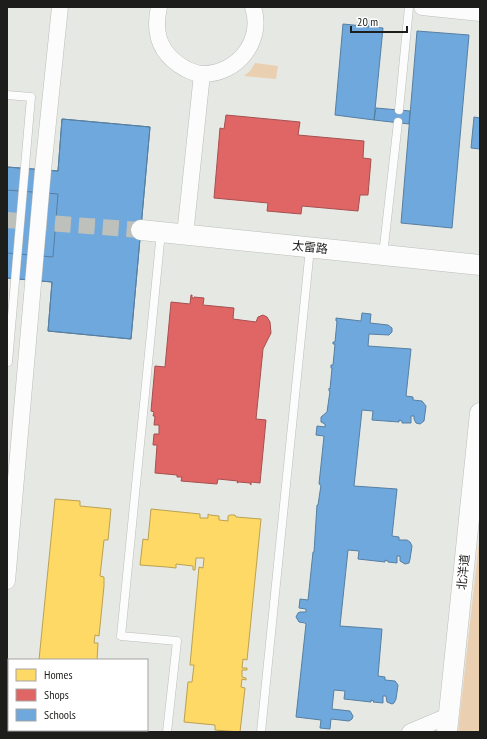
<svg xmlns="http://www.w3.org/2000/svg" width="487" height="739" font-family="'PT Sans Narrow','Noto Sans SC',sans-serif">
	<rect width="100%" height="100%" fill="#e6e8e3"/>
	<path fill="#ead0b1" d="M 255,63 L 278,66 L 276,79 L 244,76 L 250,71 Z
		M 480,533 L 480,732 L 458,732 Z"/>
	<path fill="#ffd966" stroke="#bba150" d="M 55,499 L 80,501 L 80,506 L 111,509 L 108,540 L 104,540 L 100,576 L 104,577 L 104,586 L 99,636 L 95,635 L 94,643 L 98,643 L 97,660 L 39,660 Z
		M 151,509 L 200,514 L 200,518 L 208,518 L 208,514 L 210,515 L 219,516 L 219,520 L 228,521 L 228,516 L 230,515 L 235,515 L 236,517 L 261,519 L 247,660 L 243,659 L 242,668 L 247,668 L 247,670 L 242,670 L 242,677 L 246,678 L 246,680 L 242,679 L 241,687 L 245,688 L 240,732 L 215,730 L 215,725 L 184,722 L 188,682 L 192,682 L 194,665 L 190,665 L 199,567 L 203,568 L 204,558 L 196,558 L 195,570 L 193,570 L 193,566 L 176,564 L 176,568 L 167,567 L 140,565 L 143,539 L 148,540 Z"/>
	<path fill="#e06666" stroke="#a65050" d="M 226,115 L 300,122 L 298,135 L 364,141 L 363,158 L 371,159 L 368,195 L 360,195 L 358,211 L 302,206 L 301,214 L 267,211 L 268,203 L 214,198 L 220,128 L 224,129 Z
		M 191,295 L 192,295 L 192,298 L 194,298 L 194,297 L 204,298 L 203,305 L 234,308 L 233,319 L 256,322 L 258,317 L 263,315 L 267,317 L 270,322 L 271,333 L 263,349 L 256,419 L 266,420 L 260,483 L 251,482 L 251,485 L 250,483 L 239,482 L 237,483 L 238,481 L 218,479 L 217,484 L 181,481 L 182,477 L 177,477 L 177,475 L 155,473 L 157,445 L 153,445 L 154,434 L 159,434 L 159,425 L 154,425 L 155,416 L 153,416 L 154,412 L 151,411 L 155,366 L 165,367 L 171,302 L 190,304 Z"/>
	<path fill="#6fa8dc" stroke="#567fa2" d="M 361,20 L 369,20 L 369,27 L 360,26 Z
		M 343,24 L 383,28 L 374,120 L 335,115 Z
		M 417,31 L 469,35 L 452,228 L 401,223 Z
		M 376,108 L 410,111 L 409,124 L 374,120 Z
		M 474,117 L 480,118 L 480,149 L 471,148 Z
		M 62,119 L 150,127 L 131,339 L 48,331 L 52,282 L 7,278 L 7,253 L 53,257 L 58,194 L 7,190 L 7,167 L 58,171 Z
		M 62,119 L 150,127 L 131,339 L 48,331 L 52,282 L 7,278 L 7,167 L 58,171 Z
		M 362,313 L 371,314 L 370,323 L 388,325 L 392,328 L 392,332 L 389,335 L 369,334 L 368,346 L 411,349 L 406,396 L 413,397 L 413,400 L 422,401 L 426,406 L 424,421 L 420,424 L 416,423 L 414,419 L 414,416 L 411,416 L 411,423 L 402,423 L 402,421 L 399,420 L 399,422 L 372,420 L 373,411 L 362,410 L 354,486 L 397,489 L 392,536 L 399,537 L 399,540 L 407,540 L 410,542 L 412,546 L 410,559 L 409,563 L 405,564 L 400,561 L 400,556 L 397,556 L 397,563 L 388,562 L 388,561 L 385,560 L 385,562 L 358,559 L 359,551 L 348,550 L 340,626 L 382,629 L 378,676 L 385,677 L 385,680 L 395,681 L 398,685 L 396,699 L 394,703 L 392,704 L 387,702 L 386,696 L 383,696 L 383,703 L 373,702 L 374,701 L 371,700 L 371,702 L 344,699 L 345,691 L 334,690 L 332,709 L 350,711 L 353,716 L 352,719 L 349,721 L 331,719 L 330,729 L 320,728 L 321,720 L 296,717 L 306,624 L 305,623 L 299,622 L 296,617 L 298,613 L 300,612 L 306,612 L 306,609 L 299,608 L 300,599 L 308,600 L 313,552 L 314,552 L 317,505 L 318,505 L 321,485 L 319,484 L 324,436 L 316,435 L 317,426 L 325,427 L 325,424 L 321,422 L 321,417 L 327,412 L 330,391 L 329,391 L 329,388 L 330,389 L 332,368 L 331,368 L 331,365 L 333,365 L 335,344 L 333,344 L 333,342 L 335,342 L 337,321 L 336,321 L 336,318 L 361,321 Z"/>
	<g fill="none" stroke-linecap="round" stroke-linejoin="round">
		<path stroke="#bec0bb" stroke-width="16" stroke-dasharray="16 8" stroke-linecap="butt" d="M 7,220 L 141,230"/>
		<defs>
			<path id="service" d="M 7,95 L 31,97 L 8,362
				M 399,110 L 409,7
				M 161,232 L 121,636 L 177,641 L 167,732
				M 383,255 L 398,122
				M 261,732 L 310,248"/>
			<path id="minor" d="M 159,7 C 153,34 160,55 186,69 C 190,71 197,74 203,74 C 238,74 264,40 253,7
				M 422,7 L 480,13
				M 185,235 L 202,74
				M 7,581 L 43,170 L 60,7
				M 42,731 L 53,732
				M 410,732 L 448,716"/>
			<path id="tertiary" d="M 141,230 L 480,265
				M 447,732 L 480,413"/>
		</defs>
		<use href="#service" stroke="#bcbeba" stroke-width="9"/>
		<use href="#minor" stroke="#bcbeba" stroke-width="17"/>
		<use href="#tertiary" stroke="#bcbeba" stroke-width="21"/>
		<use href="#service" stroke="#fbfcfb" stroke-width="8"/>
		<use href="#minor" stroke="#fbfcfb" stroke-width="16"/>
		<use href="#tertiary" stroke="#fbfcfb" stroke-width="20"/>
	</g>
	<g text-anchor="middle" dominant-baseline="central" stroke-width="4" stroke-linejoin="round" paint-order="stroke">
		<g font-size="12" fill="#1d1e1b" stroke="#fff">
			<text transform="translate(310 247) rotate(6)">太雷路</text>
			<text transform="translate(463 572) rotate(-84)">北洋道</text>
		</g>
	</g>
	<rect width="487" height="739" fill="none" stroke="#1d1e1b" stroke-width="16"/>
	<rect x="8" y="659" width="140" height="72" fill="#ffffff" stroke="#a5a5a4"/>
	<rect x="16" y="669" width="20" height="12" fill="#ffd966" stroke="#a5a5a4"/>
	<text x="44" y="679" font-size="12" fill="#1d1e1b">Homes</text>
	<rect x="16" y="689" width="20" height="12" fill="#e06666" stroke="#a5a5a4"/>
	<text x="44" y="699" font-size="12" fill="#1d1e1b">Shops</text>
	<rect x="16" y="709" width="20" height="12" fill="#6fa8dc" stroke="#a5a5a4"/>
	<text x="44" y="719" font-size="12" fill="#1d1e1b">Schools</text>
	<path d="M351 26v6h56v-6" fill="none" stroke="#1d1e1b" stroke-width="2"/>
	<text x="357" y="26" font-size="12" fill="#1d1e1b" stroke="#ffffff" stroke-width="3" paint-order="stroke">20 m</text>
</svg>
